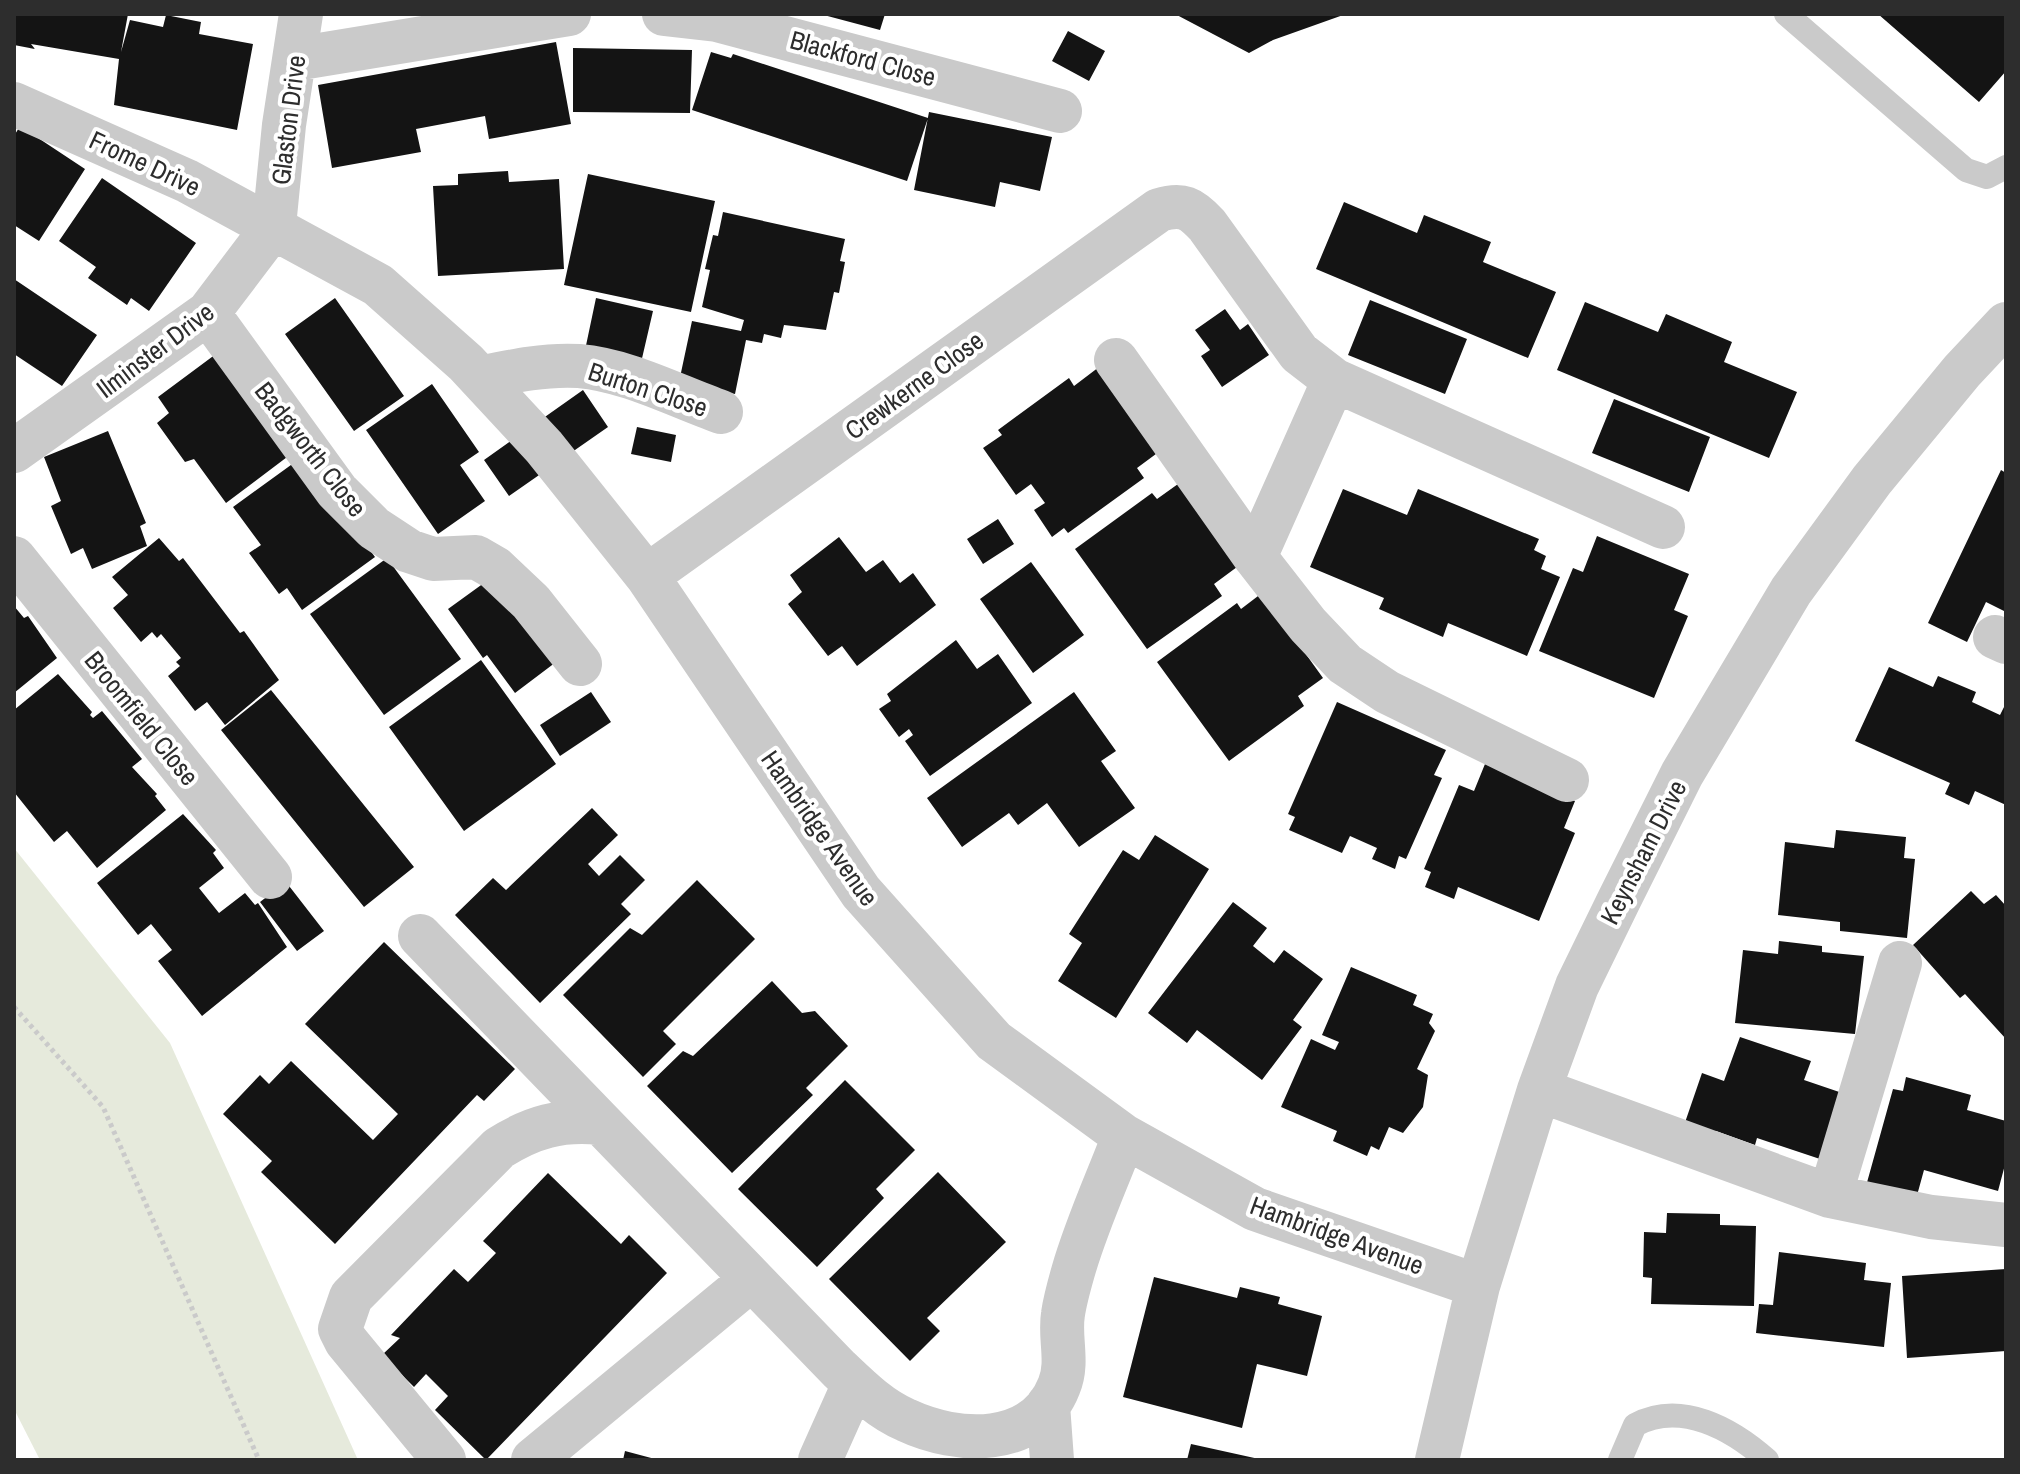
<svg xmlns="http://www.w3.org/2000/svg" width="2020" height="1474" font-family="'Archivo Narrow',sans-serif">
	<rect width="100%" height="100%" fill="#fff"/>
	<path fill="#e6eadc" d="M 14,848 L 170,1043 L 358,1460 L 40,1460 L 14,1409 Z"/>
	<path fill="#141414" d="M 14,14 L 128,14 L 121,52 L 130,20 L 163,27 L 166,15 L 201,22 L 199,34 L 253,44 L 237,130 L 114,105 L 119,59 L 31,44 L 35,49 L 14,45 Z
		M 820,14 L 885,14 L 880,30 Z
		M 1175,14 L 1346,14 L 1273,40 L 1249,53 Z
		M 1878,14 L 2006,14 L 2006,71 L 1979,102 Z
		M 1068,31 L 1105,51 L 1089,81 L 1052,61 Z
		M 556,42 L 571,124 L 489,139 L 485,116 L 416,129 L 421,152 L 332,168 L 318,85 Z
		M 573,48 L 692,50 L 690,113 L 573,112 Z
		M 711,52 L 731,58 L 733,54 L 928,118 L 907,181 L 692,110 Z
		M 929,112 L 1052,137 L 1040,191 L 1000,182 L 995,207 L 914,190 Z
		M 20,126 L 85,169 L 39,241 L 14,225 L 14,136 Z
		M 508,171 L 509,182 L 559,179 L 564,269 L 438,276 L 433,186 L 458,185 L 458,174 Z
		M 588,174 L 715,201 L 691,312 L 564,285 Z
		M 102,178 L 196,243 L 149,311 L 131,298 L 127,305 L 88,278 L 96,267 L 59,241 Z
		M 1344,202 L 1417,233 L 1424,215 L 1491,242 L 1483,262 L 1556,292 L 1528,358 L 1316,269 Z
		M 723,212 L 845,239 L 840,261 L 845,262 L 839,293 L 834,292 L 826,330 L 784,325 L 781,338 L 764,334 L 762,343 L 746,340 L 735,394 L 679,382 L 692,321 L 741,331 L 744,320 L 702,307 L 710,270 L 705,269 L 713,235 L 718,236 Z
		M 14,279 L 97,335 L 62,386 L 14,354 Z
		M 335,298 L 404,396 L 354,431 L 285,334 Z
		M 596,298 L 653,311 L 640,367 L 584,355 Z
		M 1370,300 L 1467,339 L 1445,394 L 1348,355 Z
		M 1585,302 L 1658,332 L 1666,314 L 1732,342 L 1724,362 L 1797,392 L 1769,458 L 1557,370 Z
		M 1225,309 L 1240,330 L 1248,324 L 1269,355 L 1222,387 L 1201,356 L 1210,350 L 1195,330 Z
		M 224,348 L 299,448 L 226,503 L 194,459 L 185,462 L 157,423 L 169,413 L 158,397 Z
		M 1099,367 L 1160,451 L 1137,468 L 1144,478 L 1068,533 L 1064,528 L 1052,537 L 1034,510 L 1045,503 L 1031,484 L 1016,495 L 983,448 L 1002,435 L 998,430 L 1069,378 L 1074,386 Z
		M 432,384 L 479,452 L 460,465 L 485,501 L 438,534 L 366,430 Z
		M 583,390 L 608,427 L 509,496 L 484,460 Z
		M 1614,399 L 1710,437 L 1689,492 L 1592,453 Z
		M 637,427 L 676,435 L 671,462 L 631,454 Z
		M 108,431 L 146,523 L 140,526 L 147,546 L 92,569 L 83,548 L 71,554 L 51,506 L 61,501 L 44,457 Z
		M 302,457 L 375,557 L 302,610 L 287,588 L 279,594 L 249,553 L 261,545 L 233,507 Z
		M 2001,470 L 2006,473 L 2006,612 L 1986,602 L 1967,642 L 1928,623 Z
		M 1178,484 L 1237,567 L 1214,584 L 1222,596 L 1147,649 L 1075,549 L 1152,493 L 1157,499 Z
		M 1343,489 L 1407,515 L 1418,489 L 1539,539 L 1534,550 L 1546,556 L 1541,569 L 1560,577 L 1527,656 L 1448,623 L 1443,637 L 1379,609 L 1384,598 L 1310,567 Z
		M 998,519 L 1014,544 L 983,564 L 967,539 Z
		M 1597,536 L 1689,574 L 1674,610 L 1688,616 L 1654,698 L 1539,651 L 1573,568 L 1583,572 Z
		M 839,537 L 866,572 L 883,560 L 900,583 L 913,573 L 936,605 L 857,666 L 842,646 L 828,656 L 788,604 L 802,592 L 790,575 Z
		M 159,538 L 179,561 L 183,558 L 240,633 L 244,631 L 279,680 L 225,725 L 207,702 L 195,711 L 168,676 L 180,666 L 176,662 L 181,658 L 161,634 L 157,638 L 152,632 L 141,642 L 113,608 L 128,595 L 112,577 Z
		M 387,558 L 461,659 L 384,715 L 310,614 Z
		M 1031,562 L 1084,635 L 1033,673 L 980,599 Z
		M 495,575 L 564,656 L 515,693 L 487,655 L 483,658 L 448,609 Z
		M 1262,593 L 1323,678 L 1298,696 L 1304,706 L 1229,761 L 1157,662 L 1237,603 L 1241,609 Z
		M 14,606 L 24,618 L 28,616 L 57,658 L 14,693 Z
		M 956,640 L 977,669 L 998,654 L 1032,703 L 930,776 L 905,741 L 913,735 L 909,729 L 899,737 L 879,709 L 891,701 L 887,694 Z
		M 481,660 L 556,764 L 464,831 L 389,727 Z
		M 1889,667 L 1933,687 L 1938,676 L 1976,692 L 1972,702 L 2000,715 L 2006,703 L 2006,805 L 1975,791 L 1969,805 L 1945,794 L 1950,783 L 1855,741 Z
		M 58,674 L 92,712 L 90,715 L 93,718 L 102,711 L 142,759 L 132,767 L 157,794 L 155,796 L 166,810 L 97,868 L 67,831 L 54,842 L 14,792 L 14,710 Z
		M 271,690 L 414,867 L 364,907 L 221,730 Z
		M 591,692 L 611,722 L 560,756 L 540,725 Z
		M 1074,692 L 1116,751 L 1101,761 L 1135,808 L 1079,847 L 1047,803 L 1018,825 L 1009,813 L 962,847 L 927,798 Z
		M 1337,702 L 1446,750 L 1434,775 L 1442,778 L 1406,859 L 1399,856 L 1395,869 L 1372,859 L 1377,848 L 1350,836 L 1342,853 L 1289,830 L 1295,817 L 1288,814 Z
		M 1485,764 L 1575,801 L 1564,828 L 1575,833 L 1539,921 L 1458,887 L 1454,899 L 1425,887 L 1431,872 L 1424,869 L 1459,785 L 1474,791 Z
		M 592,808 L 618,835 L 588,864 L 599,876 L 620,855 L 645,880 L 621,904 L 631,914 L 540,1003 L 455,915 L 493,878 L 506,890 Z
		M 183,814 L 216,850 L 213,853 L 224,868 L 199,888 L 219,913 L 245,893 L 255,905 L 258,903 L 287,947 L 202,1016 L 158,961 L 172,950 L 151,924 L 138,935 L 97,883 Z
		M 1836,830 L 1906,837 L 1904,858 L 1915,859 L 1907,938 L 1840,931 L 1840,922 L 1778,915 L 1785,842 L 1834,848 Z
		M 1155,835 L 1209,869 L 1116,1018 L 1058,981 L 1082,943 L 1069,934 L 1123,850 L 1139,860 Z
		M 697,880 L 755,939 L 663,1031 L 676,1044 L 643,1077 L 563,995 L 630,928 L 642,935 Z
		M 286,882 L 324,931 L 297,951 L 260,902 Z
		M 1971,891 L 1984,904 L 1996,895 L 2006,906 L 2006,1039 L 1965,994 L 1960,998 L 1913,945 Z
		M 1233,902 L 1267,928 L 1253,946 L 1274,963 L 1284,950 L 1323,979 L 1293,1020 L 1302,1027 L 1262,1080 L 1197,1030 L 1187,1043 L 1148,1013 Z
		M 1779,941 L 1822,946 L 1822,952 L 1864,956 L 1855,1034 L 1735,1023 L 1743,950 L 1778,954 Z
		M 384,942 L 515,1069 L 484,1101 L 477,1095 L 335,1244 L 261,1172 L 272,1161 L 223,1114 L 260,1075 L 269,1084 L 291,1061 L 373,1140 L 398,1114 L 305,1024 Z
		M 1351,967 L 1417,995 L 1413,1005 L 1433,1014 L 1429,1023 L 1435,1031 L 1417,1069 L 1428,1075 L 1423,1107 L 1403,1133 L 1389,1127 L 1379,1150 L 1371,1146 L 1367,1156 L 1333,1141 L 1337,1131 L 1281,1107 L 1311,1039 L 1335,1050 L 1339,1042 L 1322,1035 Z
		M 772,981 L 802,1013 L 815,1011 L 848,1046 L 806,1088 L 813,1095 L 732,1173 L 647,1086 L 683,1051 L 693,1056 Z
		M 1740,1037 L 1811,1061 L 1804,1080 L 1851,1096 L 1829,1162 L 1757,1138 L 1755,1145 L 1716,1131 L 1680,1137 L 1702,1073 L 1724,1081 Z
		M 1906,1077 L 1971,1095 L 1967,1110 L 2006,1121 L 2006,1161 L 1998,1191 L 1924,1170 L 1916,1199 L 1866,1186 L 1893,1089 L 1903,1091 Z
		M 845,1080 L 915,1150 L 876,1189 L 884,1198 L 817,1267 L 738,1189 Z
		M 938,1172 L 1006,1242 L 927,1318 L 940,1331 L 910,1361 L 829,1279 Z
		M 548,1173 L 621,1244 L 629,1235 L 667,1273 L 486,1460 L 435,1410 L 448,1396 L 426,1374 L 414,1387 L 382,1355 L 400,1338 L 391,1335 L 454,1269 L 468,1282 L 496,1253 L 483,1241 Z
		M 1667,1213 L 1720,1214 L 1720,1225 L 1756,1226 L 1754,1306 L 1651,1304 L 1652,1278 L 1643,1277 L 1644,1232 L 1666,1233 Z
		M 1779,1252 L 1866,1263 L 1864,1280 L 1891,1283 L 1884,1347 L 1756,1333 L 1759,1304 L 1773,1305 Z
		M 2006,1269 L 2006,1351 L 1907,1358 L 1902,1276 Z
		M 1154,1277 L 1237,1298 L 1240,1287 L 1280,1297 L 1278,1304 L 1322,1316 L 1307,1376 L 1257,1364 L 1242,1428 L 1123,1397 Z
		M 1191,1444 L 1259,1459 L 1258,1460 L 1187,1460 Z
		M 625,1451 L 655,1459 L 655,1460 L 623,1460 Z"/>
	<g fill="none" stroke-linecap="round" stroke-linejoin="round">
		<path stroke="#cacaca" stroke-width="5" stroke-dasharray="4 4" stroke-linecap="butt" d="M 14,1007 L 103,1107 L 259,1460"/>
		<path stroke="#cacaca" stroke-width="24" d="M 1786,14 L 1966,170 L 1987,177 L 2006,167
			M 1620,1460 L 1635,1425 C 1681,1400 1732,1429 1767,1460"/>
		<path stroke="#cacaca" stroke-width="44" d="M 664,14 L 717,20 L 1060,111
			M 295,59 L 569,14
			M 14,104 L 187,181 L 378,285 L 466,363 L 544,447 L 647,576 L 861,892 L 994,1041 L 1124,1136 L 1255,1209 L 1478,1286
			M 208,313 L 337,491 L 374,528 L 409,551 L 433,559 L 476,557 L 495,568 L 531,602 L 580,664
			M 1116,360 L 1255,557 L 1308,625 L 1345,664 L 1387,692 L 1567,780
			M 480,378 C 513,371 545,364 579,366 C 627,370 676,396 721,412
			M 14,451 L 208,313 L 274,226 L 284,125 L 301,14
			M 1255,557 L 1334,380
			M 14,558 L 270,877
			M 647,576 L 1159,210 C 1183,203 1191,208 1207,225 L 1299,353 L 1334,380 L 1663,527
			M 1995,637 L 2006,642
			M 420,936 L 839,1369 C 859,1388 880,1409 906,1420 C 957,1444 1035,1448 1059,1386 C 1069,1362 1059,1338 1063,1314 C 1065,1300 1069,1286 1073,1272 C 1086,1226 1107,1181 1124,1136
			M 1539,1090 L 1830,1196 L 1931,1217 L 2006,1225
			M 1830,1196 L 1900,963
			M 1048,1405 L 1052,1460
			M 444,1460 L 346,1341 L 340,1329 L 351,1297 L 499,1148 C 532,1127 561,1119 600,1123
			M 533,1460 L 752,1279
			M 820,1460 L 854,1384
			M 1437,1460 L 1478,1286 L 1539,1090 L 1577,986 L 1619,900 L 1682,774 L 1791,591 L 1872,480 L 1962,371 L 2006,324"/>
	</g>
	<g text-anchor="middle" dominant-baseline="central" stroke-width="8" stroke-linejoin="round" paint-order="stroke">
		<g font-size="26" fill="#2d2d2d" stroke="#fff">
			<text transform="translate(863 58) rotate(15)">Blackford Close</text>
			<text transform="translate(288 120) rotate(-83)">Glaston Drive</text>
			<text transform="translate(145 163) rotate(25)">Frome Drive</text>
			<text transform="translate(155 350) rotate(-37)">Ilminster Drive</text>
			<text transform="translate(914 385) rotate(-36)">Crewkerne Close</text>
			<text transform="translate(648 389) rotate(18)">Burton Close</text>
			<text transform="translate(311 449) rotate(52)">Badgworth Close</text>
			<text transform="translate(142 718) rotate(51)">Broomfield Close</text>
			<text transform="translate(820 828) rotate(55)">Hambridge Avenue</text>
			<text transform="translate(1643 852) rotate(-63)">Keynsham Drive</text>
			<text transform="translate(1337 1235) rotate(20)">Hambridge Avenue</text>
		</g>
	</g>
	<rect width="2020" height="1474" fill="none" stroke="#2d2d2d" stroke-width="32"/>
</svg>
